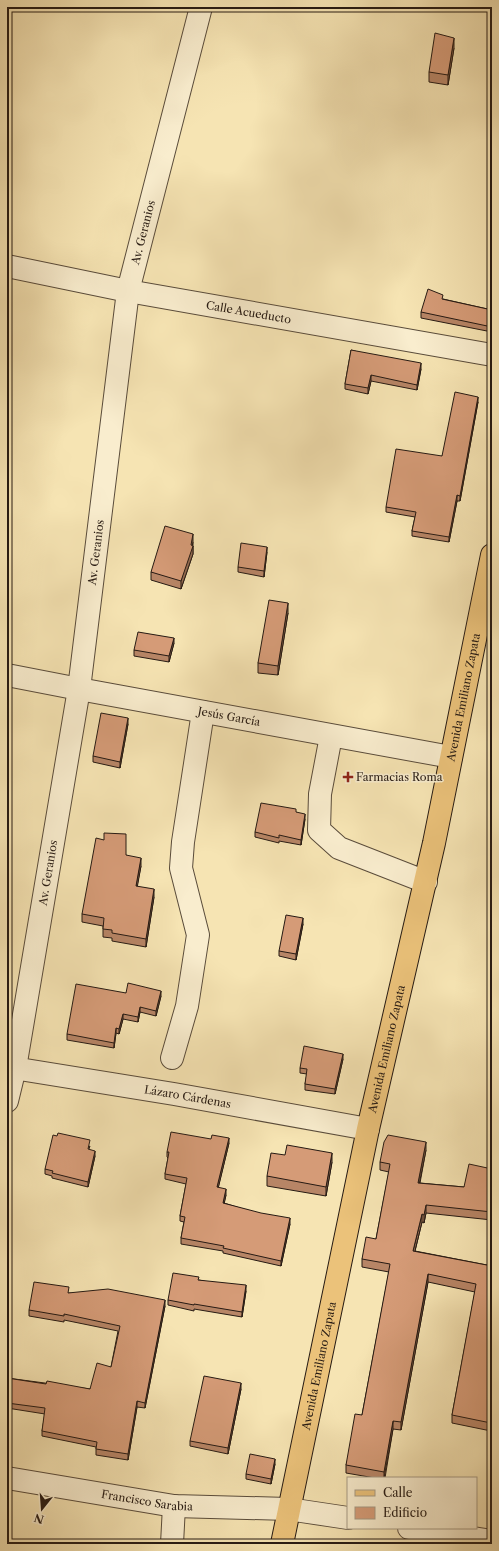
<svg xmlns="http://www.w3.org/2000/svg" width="499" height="1551" font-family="'Libre Caslon Text',serif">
	<rect width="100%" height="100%" fill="#f6e4b3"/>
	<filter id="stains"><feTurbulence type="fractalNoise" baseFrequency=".005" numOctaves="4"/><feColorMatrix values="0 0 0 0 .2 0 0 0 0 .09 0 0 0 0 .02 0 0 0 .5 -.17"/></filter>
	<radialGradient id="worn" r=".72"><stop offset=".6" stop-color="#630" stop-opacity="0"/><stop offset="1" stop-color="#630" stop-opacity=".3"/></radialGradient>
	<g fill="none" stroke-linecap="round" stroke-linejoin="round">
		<defs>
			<g id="minor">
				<path id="s1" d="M 7,266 L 128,291 L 492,355"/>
				<path id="s2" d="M 7,675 L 79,689 L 451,757"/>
				<path d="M 331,736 L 320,794 L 319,830 L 339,848 L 426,882"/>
				<path d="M 172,1058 L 187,1006 L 198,935 L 181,868 L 183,842 L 203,712"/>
				<path id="s3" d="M 7,1067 L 174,1094 L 368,1129"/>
				<path id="s4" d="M 7,1101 L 15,1068 L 79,689 L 128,291 L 201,7"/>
				<path id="s5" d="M 7,1478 L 174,1506 L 288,1509 L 348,1518"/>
				<path d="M 409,1528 L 492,1541"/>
				<path d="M 172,1544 L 174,1506"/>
			</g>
			<g id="major">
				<path id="s6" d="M 282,1544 L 368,1129 L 434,843 L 492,555"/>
			</g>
		</defs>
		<use href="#minor" stroke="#5a4c3b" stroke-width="24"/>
		<use href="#major" stroke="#261a13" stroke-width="24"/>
		<use href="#minor" stroke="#f9edce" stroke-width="22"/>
		<use href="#major" stroke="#ebc27a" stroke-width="22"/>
	</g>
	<path fill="#b78566" stroke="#261a13" d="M 454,48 L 448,85 L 429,82 L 429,72 Z
		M 443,299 L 492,310 L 492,332 L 421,318 L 421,312 Z
		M 351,350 L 421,369 L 417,390 L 371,381 L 368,394 L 345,389 L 345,384 Z
		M 478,402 L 460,501 L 457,501 L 449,542 L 412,536 L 412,531 L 415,517 L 386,512 L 386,507 L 442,456 Z
		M 193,542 L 193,554 L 181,589 L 151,580 L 151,572 Z
		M 267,552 L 264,577 L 238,572 L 238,567 Z
		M 288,613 L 278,675 L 258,673 L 258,663 Z
		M 174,643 L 169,662 L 134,656 L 134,650 Z
		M 128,724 L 120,768 L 93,762 L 93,756 Z
		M 296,812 L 305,819 L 301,845 L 279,841 L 279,843 L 255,837 L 255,832 Z
		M 126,855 L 141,866 L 137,886 L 154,897 L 146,947 L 112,941 L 112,938 L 103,937 L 103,926 L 82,922 L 82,914 Z
		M 303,924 L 296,960 L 279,956 L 279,951 Z
		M 126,993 L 161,996 L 156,1016 L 140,1012 L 138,1022 L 123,1019 L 119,1034 L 116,1033 L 114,1048 L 67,1040 L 67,1034 Z
		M 343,1059 L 335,1094 L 305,1090 L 305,1084 L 307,1074 L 300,1073 L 300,1068 Z
		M 229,1143 L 218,1188 L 226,1195 L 224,1203 L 290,1224 L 281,1266 L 223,1253 L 223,1251 L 181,1244 L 181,1238 L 184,1222 L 180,1221 L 180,1216 L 186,1184 L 165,1179 L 165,1174 L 168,1158 L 167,1157 L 167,1152 Z
		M 90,1146 L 89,1149 L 95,1156 L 88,1187 L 52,1178 L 52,1176 L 45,1174 L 45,1169 Z
		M 426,1150 L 420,1183 L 464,1187 L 492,1169 L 492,1220 L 426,1213 L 424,1223 L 422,1222 L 415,1251 L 492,1266 L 492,1428 L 491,1431 L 452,1423 L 452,1415 L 475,1292 L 428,1282 L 401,1430 L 393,1429 L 385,1478 L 375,1478 L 346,1473 L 346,1465 L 362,1415 L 389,1272 L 362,1267 L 362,1259 L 376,1239 L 389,1172 L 380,1170 L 380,1162 Z
		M 332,1162 L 326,1196 L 267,1186 L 267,1176 Z
		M 199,1280 L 246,1291 L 242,1317 L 194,1309 L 194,1311 L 168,1305 L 168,1300 Z
		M 69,1293 L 165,1306 L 145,1408 L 137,1407 L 128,1460 L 96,1455 L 96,1447 L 42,1436 L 42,1431 L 45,1414 L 7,1408 L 7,1378 L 90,1389 L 111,1367 L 118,1331 L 64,1320 L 64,1322 L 29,1316 L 29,1310 Z
		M 241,1389 L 228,1454 L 190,1446 L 190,1441 Z
		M 275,1464 L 271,1484 L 246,1479 L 246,1474 Z"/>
	<path fill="#956c53" stroke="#261a13" d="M 454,38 L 454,48 L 448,85 L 448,75 Z
		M 421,363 L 421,369 L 417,390 L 417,385 Z
		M 371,375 L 371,381 L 368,394 L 368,388 Z
		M 478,397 L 478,402 L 460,501 L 460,496 Z
		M 457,495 L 457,501 L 449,542 L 449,537 Z
		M 193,534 L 193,542 L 191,551 L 193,546 L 193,554 L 181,589 L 181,581 Z
		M 267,547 L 267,552 L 264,577 L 264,571 Z
		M 288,603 L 288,613 L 278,675 L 278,666 Z
		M 174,638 L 174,643 L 169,662 L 169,656 Z
		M 128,718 L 128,724 L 120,768 L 120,762 Z
		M 305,814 L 305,819 L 301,845 L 301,840 Z
		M 141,858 L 141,866 L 136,894 L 136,886 Z
		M 154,889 L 154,897 L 146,947 L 146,939 Z
		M 303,918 L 303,924 L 296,960 L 296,954 Z
		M 161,991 L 161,996 L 156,1016 L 156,1011 Z
		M 140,1007 L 140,1012 L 138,1022 L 138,1017 Z
		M 123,1014 L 123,1019 L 119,1034 L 119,1029 Z
		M 116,1028 L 116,1033 L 114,1048 L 114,1043 Z
		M 343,1054 L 343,1059 L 335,1094 L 335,1089 Z
		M 229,1138 L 229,1143 L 217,1193 L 217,1187 Z
		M 426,1142 L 426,1150 L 418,1190 L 418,1183 Z
		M 95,1151 L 95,1156 L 88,1187 L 88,1182 Z
		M 332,1153 L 332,1162 L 326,1196 L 326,1187 Z
		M 226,1189 L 226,1195 L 223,1209 L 223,1203 Z
		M 426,1205 L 426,1213 L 424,1223 L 424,1215 Z
		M 422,1214 L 422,1222 L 413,1259 L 413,1251 Z
		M 290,1218 L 290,1224 L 281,1266 L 281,1261 Z
		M 428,1274 L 428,1282 L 401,1430 L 401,1422 Z
		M 246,1285 L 246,1291 L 242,1317 L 242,1312 Z
		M 165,1300 L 165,1306 L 145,1408 L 145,1403 Z
		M 492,1364 L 492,1372 L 490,1381 L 490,1373 Z
		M 241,1383 L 241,1389 L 228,1454 L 228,1448 Z
		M 137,1401 L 137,1407 L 128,1460 L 128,1454 Z
		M 492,1420 L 492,1428 L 491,1431 L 491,1423 Z
		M 393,1421 L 393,1429 L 384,1478 L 384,1472 Z
		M 275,1459 L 275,1464 L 271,1484 L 271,1479 Z"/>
	<path fill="#d59b77" stroke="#261a13" d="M 435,33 L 454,38 L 448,75 L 429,72 Z
		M 428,289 L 443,295 L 442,299 L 492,310 L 492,327 L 421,312 Z
		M 351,350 L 421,363 L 417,385 L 371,375 L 368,388 L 345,384 Z
		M 455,392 L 478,397 L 460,496 L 457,495 L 449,537 L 412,531 L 416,512 L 386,507 L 396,449 L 442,456 Z
		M 165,526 L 193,534 L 191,545 L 193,546 L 181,581 L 151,572 Z
		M 241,543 L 267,547 L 264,571 L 238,567 Z
		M 269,600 L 288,603 L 278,666 L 258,663 Z
		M 138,632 L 174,638 L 169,656 L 134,650 Z
		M 101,713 L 128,718 L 120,762 L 93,756 Z
		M 261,803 L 296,809 L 296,812 L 305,814 L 301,840 L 279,835 L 279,838 L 255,832 Z
		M 104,833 L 126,834 L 126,855 L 141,858 L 136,886 L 154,889 L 146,939 L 112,933 L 112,930 L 103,929 L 104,918 L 82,914 L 96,838 L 104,840 Z
		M 286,915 L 303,918 L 296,954 L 279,951 Z
		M 128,983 L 161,991 L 156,1011 L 140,1007 L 138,1017 L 123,1014 L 119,1029 L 116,1028 L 114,1043 L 67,1034 L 76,984 L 126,993 Z
		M 304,1046 L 343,1054 L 335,1089 L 305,1084 L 307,1069 L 300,1068 Z
		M 171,1132 L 211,1139 L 212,1135 L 229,1138 L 217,1187 L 226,1189 L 223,1203 L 261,1213 L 290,1218 L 281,1261 L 223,1248 L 224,1246 L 181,1238 L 185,1217 L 180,1216 L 187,1178 L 165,1174 L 169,1152 L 167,1152 Z
		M 58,1133 L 90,1140 L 88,1149 L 95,1151 L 88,1182 L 52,1173 L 53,1171 L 45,1169 L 53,1135 L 57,1136 Z
		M 388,1135 L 426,1142 L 418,1183 L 464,1187 L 469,1164 L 492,1169 L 492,1212 L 426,1205 L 424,1215 L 422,1214 L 413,1251 L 492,1266 L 492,1364 L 490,1373 L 492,1373 L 492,1420 L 491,1423 L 452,1415 L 476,1284 L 428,1274 L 401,1422 L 393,1421 L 384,1472 L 346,1465 L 355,1414 L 362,1415 L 390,1264 L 362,1259 L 366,1237 L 376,1239 L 390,1164 L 380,1162 L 384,1142 Z
		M 287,1145 L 332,1153 L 326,1187 L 267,1176 L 271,1153 L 285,1155 Z
		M 173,1273 L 199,1277 L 198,1280 L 246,1285 L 242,1312 L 194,1304 L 194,1305 L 168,1300 Z
		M 34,1282 L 69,1287 L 68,1293 L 108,1289 L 165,1300 L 145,1403 L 137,1401 L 128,1454 L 96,1449 L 97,1442 L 42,1431 L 45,1408 L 7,1403 L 7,1378 L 46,1384 L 47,1381 L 90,1389 L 97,1363 L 111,1367 L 120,1326 L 64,1314 L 64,1316 L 29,1310 Z
		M 204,1376 L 241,1383 L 228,1448 L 190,1441 Z
		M 250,1454 L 275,1459 L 271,1479 L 246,1474 Z"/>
	<path fill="#8f2418" stroke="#f9edce" stroke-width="1.5" d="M346 771h4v4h4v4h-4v4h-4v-4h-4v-4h4z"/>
	<g text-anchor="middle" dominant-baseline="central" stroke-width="3" stroke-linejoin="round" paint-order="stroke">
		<g font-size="11" fill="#261a13" stroke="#f9edce">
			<text stroke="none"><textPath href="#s4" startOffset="880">Av. Geranios</textPath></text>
			<text stroke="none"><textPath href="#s1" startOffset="246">Calle Acueducto</textPath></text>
			<text stroke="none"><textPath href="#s4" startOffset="556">Av. Geranios</textPath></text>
			<text stroke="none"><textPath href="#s6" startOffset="866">Avenida Emiliano Zapata</textPath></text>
			<text stroke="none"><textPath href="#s2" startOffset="226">Jesús García</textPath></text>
			<text stroke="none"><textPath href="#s4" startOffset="232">Av. Geranios</textPath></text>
			<text stroke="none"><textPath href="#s6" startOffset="506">Avenida Emiliano Zapata</textPath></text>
			<text stroke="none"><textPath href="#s3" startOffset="183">Lázaro Cárdenas</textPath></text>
			<text stroke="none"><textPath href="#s6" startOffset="182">Avenida Emiliano Zapata</textPath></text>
			<text stroke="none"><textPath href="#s5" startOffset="142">Francisco Sarabia</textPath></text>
		</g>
		<g font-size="11" fill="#261a13" stroke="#f9edce" text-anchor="start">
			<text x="356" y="777">Farmacias Roma</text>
		</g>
	</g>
	<rect width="499" height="1551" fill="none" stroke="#f6e4b3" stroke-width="24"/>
	<rect x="8" y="8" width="483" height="1535" fill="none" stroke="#261a13" stroke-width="2"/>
	<rect x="12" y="12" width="475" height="1527" fill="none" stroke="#261a13"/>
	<rect x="347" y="1477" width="130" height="52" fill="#f9edce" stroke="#a59983"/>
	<rect x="355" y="1490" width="20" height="6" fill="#ebc27a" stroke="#a59983"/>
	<text x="383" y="1497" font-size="12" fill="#261a13">Calle</text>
	<rect x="355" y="1507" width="20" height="12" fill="#d59b77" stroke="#a59983"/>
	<text x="383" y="1517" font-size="12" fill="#261a13">Edificio</text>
	<g transform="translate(42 1509) rotate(197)" stroke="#f9edce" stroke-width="3" paint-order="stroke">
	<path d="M0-3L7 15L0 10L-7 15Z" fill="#261a13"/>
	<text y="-6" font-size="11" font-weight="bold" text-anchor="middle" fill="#261a13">N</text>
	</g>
	<rect width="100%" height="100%" filter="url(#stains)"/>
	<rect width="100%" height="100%" fill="url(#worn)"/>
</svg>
